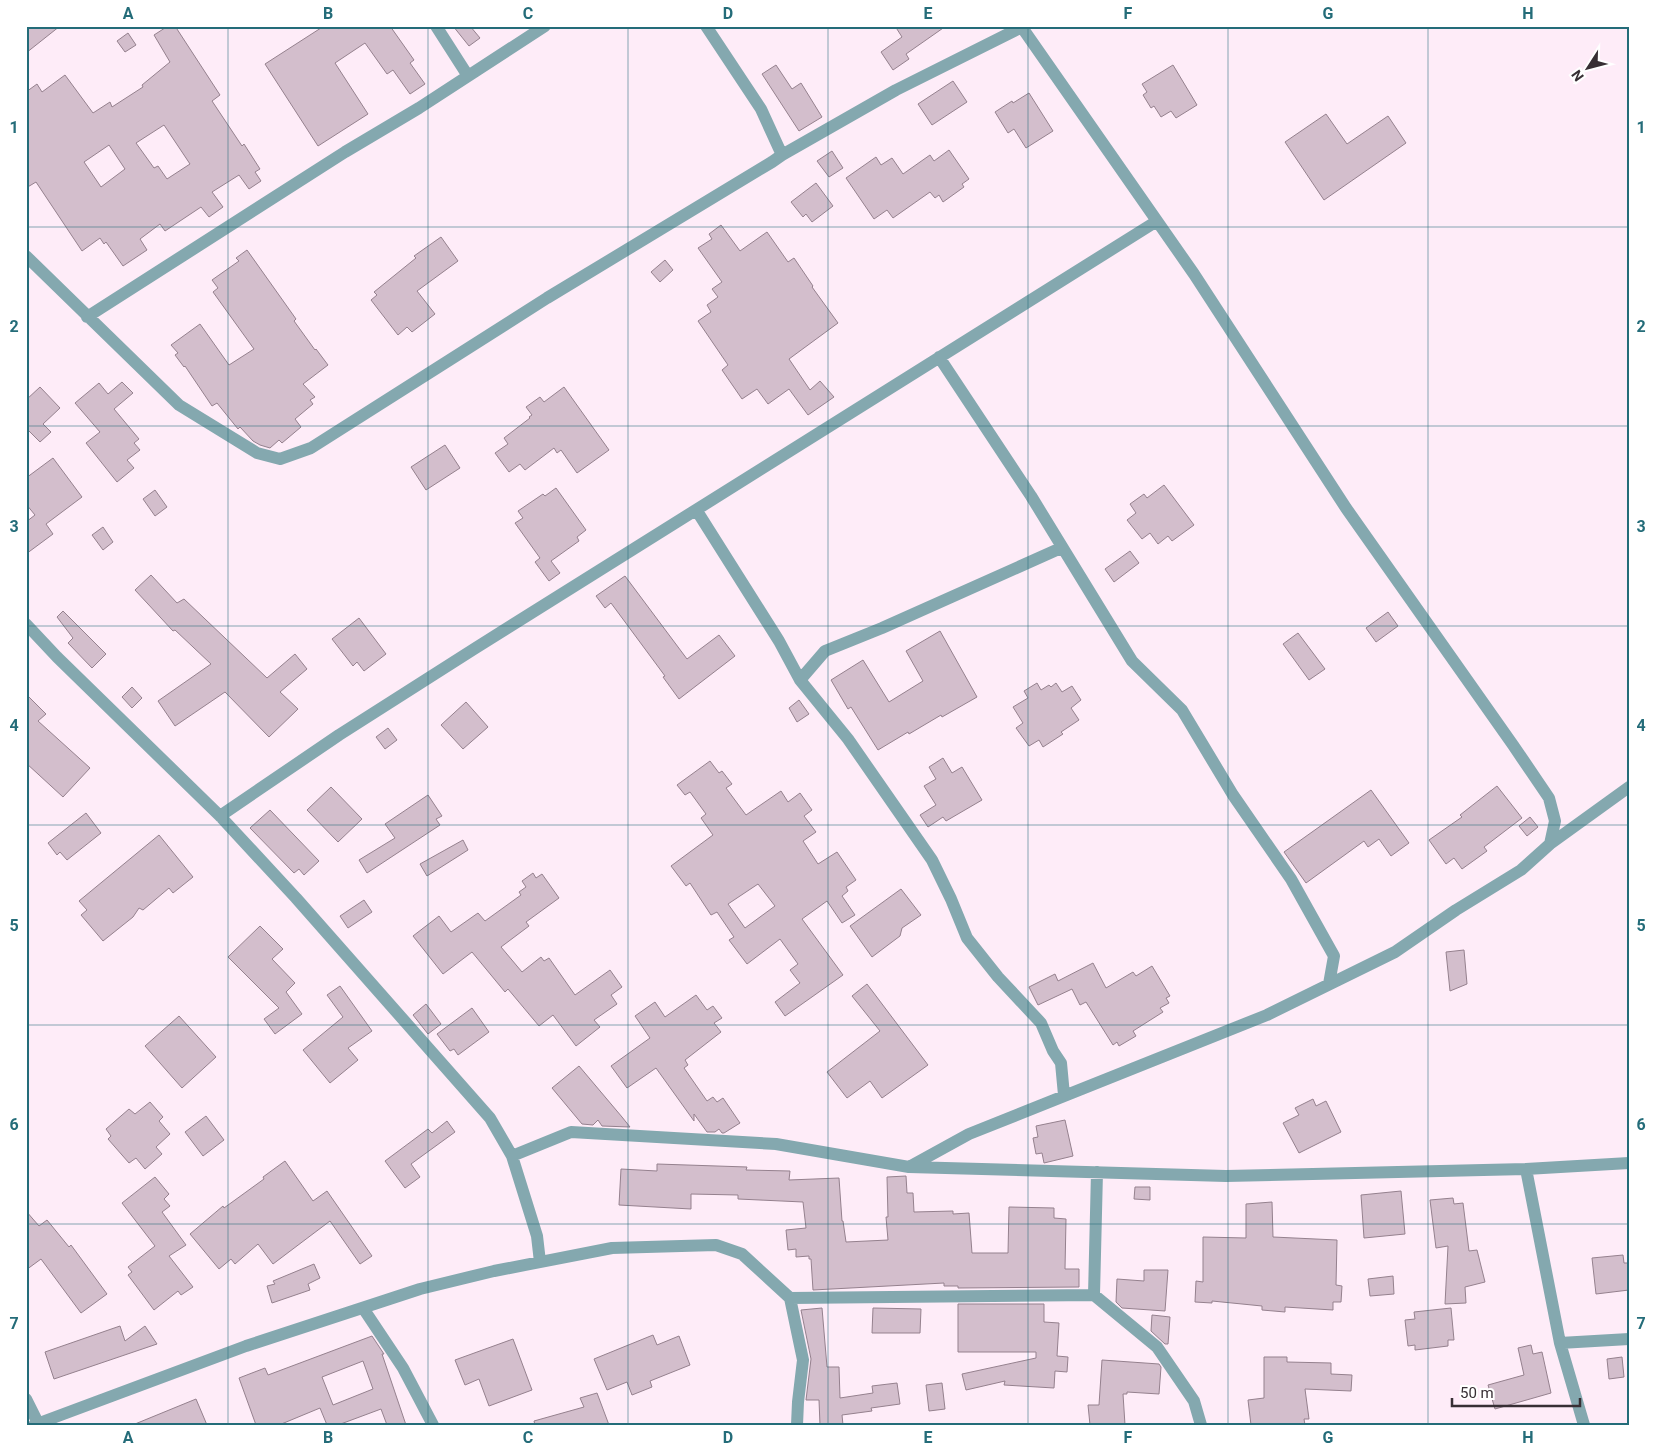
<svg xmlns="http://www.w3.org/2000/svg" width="1655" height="1451" font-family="Roboto,sans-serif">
	<rect width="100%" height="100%" fill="#feecf8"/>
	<path fill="#d3becc" stroke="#95818e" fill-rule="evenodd" d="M 26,26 L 60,26 L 26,53 Z
		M 168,26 L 175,26 L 220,95 L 212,101 L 242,146 L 244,144 L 260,169 L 255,172 L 261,181 L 249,189 L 239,175 L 212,192 L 223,207 L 209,217 L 201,207 L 165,231 L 160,224 L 140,239 L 147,250 L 123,266 L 106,242 L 104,244 L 100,238 L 82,251 L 36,182 L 26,188 L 26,92 L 37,84 L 42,92 L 65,75 L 93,113 L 110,102 L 112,107 L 143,87 L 142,85 L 170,62 L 154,35 ZM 164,125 L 190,164 L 167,179 L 158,166 L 154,168 L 136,143 ZM 109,145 L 125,169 L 101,187 L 84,162 Z
		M 324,26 L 390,26 L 414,60 L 410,63 L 425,84 L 410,94 L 393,70 L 387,74 L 365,43 L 335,63 L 368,114 L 318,146 L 265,64 Z
		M 453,26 L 470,26 L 480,38 L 469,46 Z
		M 895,26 L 946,26 L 906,54 L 909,59 L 893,70 L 881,52 L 902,37 Z
		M 128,33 L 136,45 L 125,52 L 117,41 Z
		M 776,65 L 792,89 L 801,83 L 822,117 L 799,131 L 762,74 Z
		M 1173,65 L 1197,105 L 1176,118 L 1171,111 L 1161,117 L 1154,106 L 1151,108 L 1143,95 L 1147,92 L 1142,84 Z
		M 953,81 L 967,102 L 932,125 L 918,104 Z
		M 1029,93 L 1053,131 L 1026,148 L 1014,129 L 1008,133 L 995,112 L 1012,101 L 1013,103 Z
		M 1326,114 L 1347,144 L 1388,116 L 1406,143 L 1324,200 L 1285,142 Z
		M 949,150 L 969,179 L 962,184 L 964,187 L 943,202 L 939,195 L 935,198 L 930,192 L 893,218 L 887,210 L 874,219 L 846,178 L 876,157 L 881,165 L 892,158 L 903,174 L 930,155 L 934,161 Z
		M 832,151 L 843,168 L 829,177 L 817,161 Z
		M 816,183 L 833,206 L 812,222 L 806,214 L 803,217 L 791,202 Z
		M 721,225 L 740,251 L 767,232 L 788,262 L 794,258 L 813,286 L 812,287 L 838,323 L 789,359 L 810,390 L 820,381 L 834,397 L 808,415 L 789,389 L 768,404 L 757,389 L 742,399 L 722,370 L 728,365 L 698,321 L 711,312 L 707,305 L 718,297 L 712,289 L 722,282 L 698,248 L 712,239 L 709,234 Z
		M 441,237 L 458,261 L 417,291 L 435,314 L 412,332 L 407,327 L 398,335 L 371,300 L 377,295 L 374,292 L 416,258 L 414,256 Z
		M 247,250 L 296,319 L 294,321 L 315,350 L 316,349 L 328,365 L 303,384 L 315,397 L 310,400 L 313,404 L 295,419 L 301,427 L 282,443 L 279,440 L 270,448 L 260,445 L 253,441 L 240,427 L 238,429 L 217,403 L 212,406 L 185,366 L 184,367 L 175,355 L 178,353 L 171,345 L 200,324 L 229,365 L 254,349 L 213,292 L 218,288 L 212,280 L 239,261 L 236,258 Z
		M 665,260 L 673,270 L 660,282 L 651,272 Z
		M 122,382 L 133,393 L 114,409 L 139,439 L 134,443 L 140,450 L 127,460 L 134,468 L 117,482 L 86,443 L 100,432 L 75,403 L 99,383 L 108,394 Z
		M 40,387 L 60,408 L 43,424 L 51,432 L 40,442 L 26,428 L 26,400 Z
		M 564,387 L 609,450 L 577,473 L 561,450 L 557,453 L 554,448 L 525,470 L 520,464 L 509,472 L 495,453 L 508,444 L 504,438 L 530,418 L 529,417 L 532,415 L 526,407 L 540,397 L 544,402 Z
		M 445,445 L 460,468 L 426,490 L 411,467 Z
		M 53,458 L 82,497 L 46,524 L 53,534 L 26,554 L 26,522 L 35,515 L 26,504 L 26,478 Z
		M 1164,485 L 1194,525 L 1172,541 L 1168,536 L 1158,544 L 1150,533 L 1142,539 L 1127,520 L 1136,513 L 1130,504 L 1144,494 L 1147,498 Z
		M 556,488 L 586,530 L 577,537 L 579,541 L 551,561 L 560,573 L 549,581 L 535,562 L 540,558 L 515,523 L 523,518 L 518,511 L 543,494 L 545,496 Z
		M 155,490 L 167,507 L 155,516 L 143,499 Z
		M 103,527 L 113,542 L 103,550 L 92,535 Z
		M 1130,551 L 1139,563 L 1114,582 L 1105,569 Z
		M 151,575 L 177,603 L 184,599 L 267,678 L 295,654 L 307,669 L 280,692 L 298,709 L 269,737 L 225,692 L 175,726 L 158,701 L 211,664 L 175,630 L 173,631 L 135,590 Z
		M 625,576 L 687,659 L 719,635 L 735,656 L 679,699 L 663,677 L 665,676 L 611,603 L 605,608 L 596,596 Z
		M 63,611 L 106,654 L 92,668 L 68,643 L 73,638 L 57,617 Z
		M 1388,612 L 1398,626 L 1376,642 L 1366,628 Z
		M 359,618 L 386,654 L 364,671 L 357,662 L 353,666 L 332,639 Z
		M 940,631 L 977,697 L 942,717 L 941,715 L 909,734 L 908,732 L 878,750 L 851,707 L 848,709 L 831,680 L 863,660 L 889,702 L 923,681 L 906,651 Z
		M 1298,633 L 1325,669 L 1309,680 L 1283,644 Z
		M 1037,683 L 1041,690 L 1049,685 L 1051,687 L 1056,683 L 1062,692 L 1072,686 L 1081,700 L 1071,708 L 1079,720 L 1061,732 L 1063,734 L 1043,747 L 1039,740 L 1029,746 L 1016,728 L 1023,723 L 1013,707 L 1028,698 L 1024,691 Z
		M 132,687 L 142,698 L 132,708 L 122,697 Z
		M 26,694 L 46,714 L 38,721 L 90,768 L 63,797 L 26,763 Z
		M 799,700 L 809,714 L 797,722 L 789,708 Z
		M 466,702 L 488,727 L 463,749 L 441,725 Z
		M 388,728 L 397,740 L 385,749 L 376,737 Z
		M 943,758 L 952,773 L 962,767 L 982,800 L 946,821 L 943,817 L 928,827 L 920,815 L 936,805 L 924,786 L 936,779 L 929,767 Z
		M 710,761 L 719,773 L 722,771 L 732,784 L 726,788 L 746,815 L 781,791 L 788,802 L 800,793 L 812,810 L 804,816 L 816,832 L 803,841 L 818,864 L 837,852 L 856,880 L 846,887 L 848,891 L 842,896 L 855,915 L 842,923 L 827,901 L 802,919 L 843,975 L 785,1016 L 775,1002 L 800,983 L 790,970 L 798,964 L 780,939 L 747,964 L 729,940 L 734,937 L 717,912 L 711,915 L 690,883 L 686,886 L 671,866 L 713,835 L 701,818 L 706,814 L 690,792 L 685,795 L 677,785 ZM 758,884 L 775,906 L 745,928 L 728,904 Z
		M 1497,786 L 1522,818 L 1484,847 L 1487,851 L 1462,869 L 1454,858 L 1446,864 L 1429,840 L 1462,817 L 1460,815 Z
		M 331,787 L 362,819 L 338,842 L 307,810 Z
		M 1371,790 L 1409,843 L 1391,856 L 1379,839 L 1368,847 L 1364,841 L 1306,883 L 1284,852 Z
		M 428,795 L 442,816 L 436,819 L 440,825 L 367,873 L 359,860 L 395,838 L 385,824 Z
		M 270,810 L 319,861 L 304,875 L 299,869 L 294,873 L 250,828 Z
		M 86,813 L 101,833 L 67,860 L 60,852 L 57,855 L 48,843 Z
		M 1530,817 L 1538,827 L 1527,836 L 1519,826 Z
		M 159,835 L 193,877 L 173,893 L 169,888 L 143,910 L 139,908 L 133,917 L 103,941 L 81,915 L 87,910 L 79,901 Z
		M 463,840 L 468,850 L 427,876 L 420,864 Z
		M 533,873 L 536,878 L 542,874 L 559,898 L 526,922 L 529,926 L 501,947 L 522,972 L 541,957 L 544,961 L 549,958 L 575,995 L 610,970 L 622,987 L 611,995 L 617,1004 L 594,1020 L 600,1027 L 576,1046 L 553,1015 L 539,1026 L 508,989 L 505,992 L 472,952 L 443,974 L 413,936 L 439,916 L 451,932 L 478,913 L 485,921 L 521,895 L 519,892 L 526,887 L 522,881 Z
		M 901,889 L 921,915 L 902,928 L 900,936 L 872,957 L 850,926 Z
		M 364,900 L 372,912 L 348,928 L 340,916 Z
		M 260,926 L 283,949 L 272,959 L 295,983 L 286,992 L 302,1014 L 275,1034 L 264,1019 L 279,1008 L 228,957 Z
		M 1464,950 L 1467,984 L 1450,991 L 1446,952 Z
		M 1093,963 L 1106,988 L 1133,972 L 1136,976 L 1152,966 L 1170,996 L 1166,998 L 1169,1003 L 1160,1008 L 1163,1012 L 1133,1031 L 1136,1036 L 1119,1046 L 1117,1042 L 1113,1045 L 1086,1002 L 1080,1005 L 1072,989 L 1038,1005 L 1029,987 L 1055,974 L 1058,981 Z
		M 867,984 L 928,1065 L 882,1098 L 870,1081 L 847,1098 L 827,1072 L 880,1031 L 852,996 Z
		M 340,986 L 372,1031 L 348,1048 L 358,1060 L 330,1083 L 303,1050 L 343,1017 L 327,995 Z
		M 696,995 L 707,1010 L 713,1006 L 722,1018 L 714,1023 L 721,1032 L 685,1060 L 688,1065 L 684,1068 L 707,1101 L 713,1097 L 717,1102 L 723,1098 L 740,1123 L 724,1133 L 722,1133 L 719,1129 L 715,1132 L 707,1132 L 694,1114 L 694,1121 L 656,1068 L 627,1088 L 611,1066 L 650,1038 L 635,1016 L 655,1002 L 665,1017 Z
		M 426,1004 L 441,1024 L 428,1034 L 413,1015 Z
		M 472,1008 L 489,1032 L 458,1055 L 454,1049 L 450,1051 L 437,1034 Z
		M 179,1016 L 216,1057 L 182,1088 L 145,1046 Z
		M 579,1066 L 622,1117 L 630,1127 L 602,1126 L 598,1120 L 593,1125 L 582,1124 L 552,1088 Z
		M 1313,1099 L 1316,1106 L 1326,1101 L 1341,1132 L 1299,1153 L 1283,1123 L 1299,1115 L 1295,1108 Z
		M 150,1102 L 163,1117 L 159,1121 L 170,1134 L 156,1147 L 162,1154 L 145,1169 L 136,1158 L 129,1163 L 108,1139 L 111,1136 L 106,1129 L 129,1109 L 135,1114 Z
		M 206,1116 L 224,1140 L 203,1156 L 185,1132 Z
		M 1065,1120 L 1073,1156 L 1044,1163 L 1042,1153 L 1036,1154 L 1033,1138 L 1038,1137 L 1036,1126 Z
		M 447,1121 L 455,1132 L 411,1164 L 420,1177 L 405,1188 L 385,1161 L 428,1129 L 432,1133 Z
		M 285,1161 L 313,1201 L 327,1191 L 372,1256 L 360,1264 L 330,1221 L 273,1264 L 258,1244 L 235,1264 L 231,1259 L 219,1269 L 190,1234 L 223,1206 L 224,1208 L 264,1179 L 263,1177 Z
		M 657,1164 L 747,1167 L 746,1170 L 790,1171 L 789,1180 L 839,1178 L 842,1221 L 843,1221 L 846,1242 L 888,1240 L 886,1217 L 888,1217 L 887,1177 L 906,1176 L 907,1193 L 913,1193 L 914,1212 L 953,1211 L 953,1214 L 969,1213 L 972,1253 L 1008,1253 L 1009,1207 L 1054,1208 L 1054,1218 L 1066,1219 L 1065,1269 L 1079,1269 L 1079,1287 L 958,1288 L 958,1286 L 944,1286 L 944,1283 L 813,1290 L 811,1259 L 809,1259 L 809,1256 L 796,1257 L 796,1249 L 788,1250 L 786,1230 L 806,1228 L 803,1202 L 738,1199 L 738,1195 L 691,1194 L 691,1209 L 619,1205 L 621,1169 L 657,1171 Z
		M 155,1177 L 169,1194 L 164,1199 L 170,1206 L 162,1212 L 186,1245 L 169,1256 L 193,1287 L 181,1295 L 178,1291 L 154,1310 L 128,1275 L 132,1272 L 128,1267 L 155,1246 L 122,1203 Z
		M 1135,1187 L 1150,1187 L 1150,1200 L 1134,1199 Z
		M 1401,1191 L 1405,1234 L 1364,1238 L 1361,1195 Z
		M 1453,1198 L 1454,1204 L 1463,1203 L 1469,1251 L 1477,1250 L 1485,1282 L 1465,1287 L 1466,1303 L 1445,1304 L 1448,1246 L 1436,1248 L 1430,1200 Z
		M 1272,1202 L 1273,1237 L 1337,1240 L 1336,1285 L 1342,1286 L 1341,1302 L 1333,1302 L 1333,1310 L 1285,1307 L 1285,1312 L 1262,1310 L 1262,1306 L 1212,1301 L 1212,1303 L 1195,1302 L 1196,1281 L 1203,1282 L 1203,1237 L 1246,1238 L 1246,1204 Z
		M 26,1211 L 39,1226 L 47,1220 L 69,1247 L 71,1245 L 107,1294 L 81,1313 L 41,1259 L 26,1270 Z
		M 1623,1255 L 1624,1263 L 1629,1263 L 1629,1290 L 1596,1294 L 1592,1258 Z
		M 314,1264 L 320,1278 L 308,1284 L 310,1290 L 272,1303 L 267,1286 L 275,1284 L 273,1281 Z
		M 1144,1270 L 1168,1270 L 1165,1311 L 1122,1308 L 1116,1302 L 1117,1279 L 1144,1281 Z
		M 1393,1276 L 1394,1294 L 1370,1296 L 1368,1279 Z
		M 958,1304 L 1044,1304 L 1044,1322 L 1059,1323 L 1057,1356 L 1068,1357 L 1067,1372 L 1055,1371 L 1054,1388 L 1004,1385 L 1005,1381 L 966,1390 L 962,1374 L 1036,1358 L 1036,1352 L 958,1352 Z
		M 822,1308 L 827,1367 L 839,1367 L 840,1398 L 873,1393 L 872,1386 L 897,1383 L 900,1404 L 871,1408 L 872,1411 L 842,1415 L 843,1425 L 820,1425 L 819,1400 L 806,1400 L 811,1359 L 801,1310 Z
		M 873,1308 L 921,1309 L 920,1333 L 872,1333 Z
		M 1451,1308 L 1454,1340 L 1448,1340 L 1448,1346 L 1415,1350 L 1415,1345 L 1408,1346 L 1405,1320 L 1415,1319 L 1414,1312 Z
		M 1152,1315 L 1170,1317 L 1168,1344 L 1165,1344 L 1151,1331 Z
		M 120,1326 L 125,1341 L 145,1326 L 157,1344 L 54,1379 L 45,1352 Z
		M 653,1335 L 657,1345 L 679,1336 L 690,1365 L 650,1381 L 652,1387 L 632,1395 L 627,1382 L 607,1390 L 594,1359 Z
		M 372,1336 L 384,1354 L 382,1354 L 406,1425 L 387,1425 L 381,1409 L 338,1425 L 327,1425 L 320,1408 L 279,1425 L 256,1425 L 239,1378 L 265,1368 L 268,1375 ZM 363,1361 L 373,1389 L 333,1405 L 322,1377 Z
		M 513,1339 L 532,1390 L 489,1406 L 479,1379 L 465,1385 L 455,1360 Z
		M 1531,1345 L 1533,1354 L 1542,1352 L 1551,1393 L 1495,1409 L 1488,1385 L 1524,1375 L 1518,1348 Z
		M 1264,1357 L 1287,1357 L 1287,1362 L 1331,1363 L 1331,1374 L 1352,1375 L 1351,1391 L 1305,1389 L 1309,1419 L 1304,1419 L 1305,1425 L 1251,1425 L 1248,1400 L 1264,1398 Z
		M 1622,1357 L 1624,1377 L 1609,1379 L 1607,1359 Z
		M 1102,1360 L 1159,1364 L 1161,1367 L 1159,1394 L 1127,1392 L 1127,1394 L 1123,1394 L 1125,1425 L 1090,1425 L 1088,1405 L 1099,1405 Z
		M 942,1383 L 945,1409 L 929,1411 L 926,1385 Z
		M 597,1393 L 609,1425 L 535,1425 L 534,1421 L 584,1407 L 580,1398 Z
		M 196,1399 L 207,1425 L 135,1425 L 135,1424 Z"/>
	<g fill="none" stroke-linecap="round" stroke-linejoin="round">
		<path stroke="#84a8af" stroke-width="12" d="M 436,26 L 468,76
			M 706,26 L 761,109 L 782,155
			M 26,256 L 179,405 L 257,453 L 280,459 L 311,448 L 547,298 L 772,162 L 782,155 L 896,90 L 1022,27
			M 87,317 L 345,152 L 419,108 L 545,26
			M 939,357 L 1031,496 L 1132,661 L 1182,710 L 1233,795 L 1291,879 L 1334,956 L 1329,984
			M 697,511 L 779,641 L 800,680 L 848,739 L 932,860 L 951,899 L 967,938 L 998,977 L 1041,1023 L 1053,1051 L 1061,1063 L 1064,1095
			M 26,624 L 57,657 L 220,816 L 296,898 L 490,1118 L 512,1156 L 537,1236 L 540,1262
			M 800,680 L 825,651 L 882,628 L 1061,548
			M 220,816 L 339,735 L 474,649 L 1157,221
			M 1550,844 L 1629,787
			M 512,1156 L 571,1132 L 776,1144 L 909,1167 L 1226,1176 L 1526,1169 L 1560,1343 L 1584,1425
			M 909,1167 L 969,1134 L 1267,1015 L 1395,952 L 1456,910 L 1521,870 L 1550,844 L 1555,821 L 1549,798 L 1513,745 L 1346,508 L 1194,274 L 1021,26
			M 1526,1169 L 1629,1163
			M 1094,1295 L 1157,1347 L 1194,1401 L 1201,1425
			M 790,1298 L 1094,1295 L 1097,1172
			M 363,1308 L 403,1368 L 433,1425
			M 1560,1343 L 1629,1339
			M 26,1399 L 38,1423
			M 34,1425 L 246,1346 L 420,1289 L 494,1271 L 612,1248 L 716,1245 L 742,1254 L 790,1298 L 803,1360 L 798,1402 L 797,1425"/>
	</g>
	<path fill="none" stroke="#246c79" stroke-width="1" stroke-opacity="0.55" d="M 228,26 L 228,1425M 428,26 L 428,1425M 628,26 L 628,1425M 828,26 L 828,1425M 1028,26 L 1028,1425M 1228,26 L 1228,1425M 1428,26 L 1428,1425M 26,227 L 1629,227M 26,426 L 1629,426M 26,626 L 1629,626M 26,825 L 1629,825M 26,1025 L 1629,1025M 26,1224 L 1629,1224"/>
	<rect width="1655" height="1451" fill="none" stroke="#ffffff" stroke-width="55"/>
	<g transform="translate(1588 68) rotate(234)" stroke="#ffffff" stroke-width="4" paint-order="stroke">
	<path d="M0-4L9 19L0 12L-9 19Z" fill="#372f34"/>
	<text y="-8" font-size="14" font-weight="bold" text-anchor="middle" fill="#372f34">N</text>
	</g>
	<path d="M1452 1398v8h128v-8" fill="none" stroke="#372f34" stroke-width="2.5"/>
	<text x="1460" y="1398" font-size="15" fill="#372f34" stroke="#ffffff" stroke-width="4" paint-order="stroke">50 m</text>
	<rect x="28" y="28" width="1600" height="1396" fill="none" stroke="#246c79" stroke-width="2"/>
	<g font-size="16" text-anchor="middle" font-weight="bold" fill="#246c79">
		<text x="128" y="19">A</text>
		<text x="328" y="19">B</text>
		<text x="528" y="19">C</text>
		<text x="728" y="19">D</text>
		<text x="928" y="19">E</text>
		<text x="1128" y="19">F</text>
		<text x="1328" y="19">G</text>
		<text x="1528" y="19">H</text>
		<text x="14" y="133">1</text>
		<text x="1641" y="133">1</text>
		<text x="14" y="332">2</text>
		<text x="1641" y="332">2</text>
		<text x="14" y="532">3</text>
		<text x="1641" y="532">3</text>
		<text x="14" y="731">4</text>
		<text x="1641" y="731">4</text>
		<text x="14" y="931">5</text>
		<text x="1641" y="931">5</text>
		<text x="14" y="1130">6</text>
		<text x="1641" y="1130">6</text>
		<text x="14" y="1329">7</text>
		<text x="1641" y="1329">7</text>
		<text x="128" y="1443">A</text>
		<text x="328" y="1443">B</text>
		<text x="528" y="1443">C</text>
		<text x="728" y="1443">D</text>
		<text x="928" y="1443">E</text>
		<text x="1128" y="1443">F</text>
		<text x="1328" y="1443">G</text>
		<text x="1528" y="1443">H</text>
	</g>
</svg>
